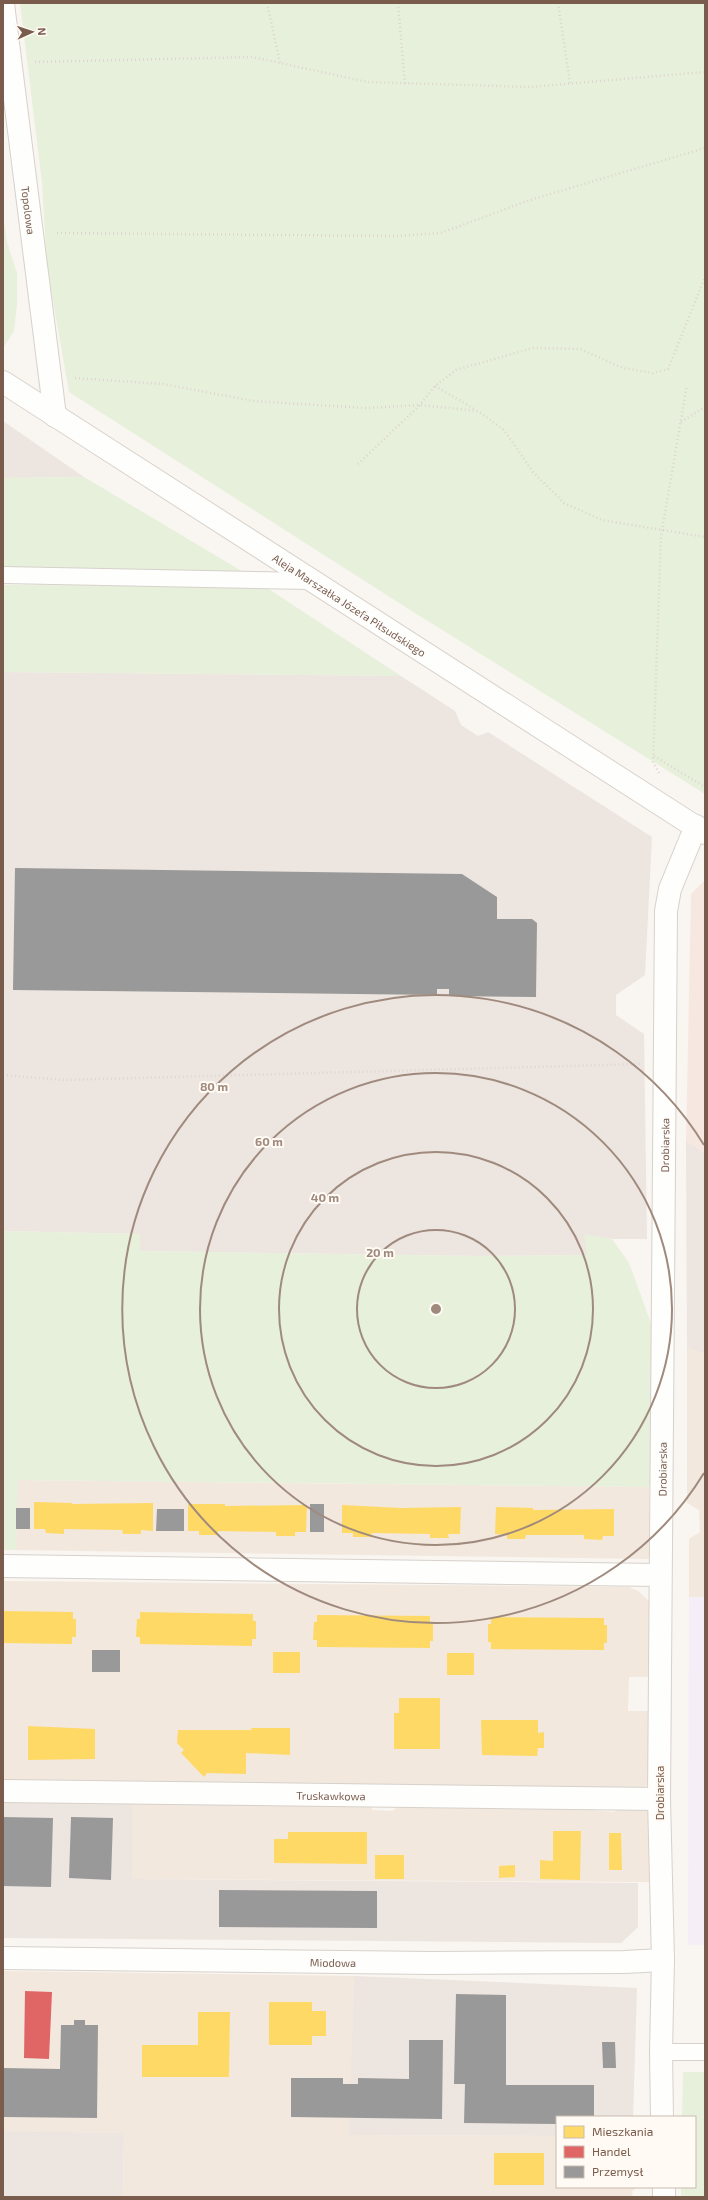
<svg xmlns="http://www.w3.org/2000/svg" width="708" height="2200" font-family="'Exo 2',sans-serif">
	<rect width="100%" height="100%" fill="#f9f5f0"/>
	<path fill="#f2e8de" d="M 687,1348 L 705,1354 L 705,1597 L 689,1597 L 689,1539 L 700,1532 L 699,1510 L 687,1503 Z
		M 17,1480 L 649,1487 L 649,1559 L 16,1550 Z
		M 3,1581 L 629,1587 L 638,1591 L 649,1601 L 649,1677 L 629,1677 L 628,1711 L 654,1711 L 654,1781 L 638,1791 L 3,1784 Z
		M 132,1800 L 367,1803 L 373,1810 L 392,1811 L 405,1802 L 584,1802 L 589,1810 L 614,1812 L 621,1805 L 652,1810 L 653,1882 L 132,1879 Z
		M 3,1971 L 354,1976 L 350,2135 L 557,2136 L 557,2187 L 638,2187 L 632,2191 L 633,2197 L 123,2197 L 124,2133 L 3,2131 Z"/>
	<path fill="#f6e8e1" d="M 705,880 L 705,1153 L 686,1141 L 691,894 Z"/>
	<path fill="#ede5e0" d="M 3,421 L 84,477 L 3,478 Z
		M 3,672 L 401,676 L 455,711 L 461,725 L 478,736 L 488,732 L 652,837 L 645,975 L 616,995 L 616,1015 L 644,1034 L 647,1239 L 612,1239 L 585,1235 L 588,1255 L 479,1256 L 139,1251 L 140,1234 L 3,1231 Z
		M 686,1141 L 705,1153 L 705,1354 L 687,1348 Z
		M 3,1798 L 132,1800 L 132,1879 L 638,1883 L 638,1927 L 621,1943 L 3,1938 Z
		M 354,1976 L 637,1988 L 633,2117 L 557,2117 L 557,2136 L 349,2135 Z
		M 3,2131 L 124,2133 L 123,2197 L 3,2197 Z"/>
	<path fill="#f6eef6" d="M 689,1597 L 705,1597 L 705,1945 L 688,1945 Z"/>
	<path fill="#e7f0db" d="M 20,3 L 705,3 L 705,794 L 407,608 L 69,392 L 47,267 L 42,183 Z
		M 3,214 L 7,242 L 17,273 L 17,304 L 14,331 L 3,348 Z
		M 84,477 L 245,573 L 3,571 L 3,478 Z
		M 3,585 L 264,586 L 401,676 L 3,672 Z
		M 3,1231 L 140,1234 L 140,1251 L 479,1256 L 587,1255 L 584,1234 L 612,1239 L 629,1263 L 653,1329 L 651,1477 L 649,1487 L 18,1480 L 16,1550 L 3,1550 Z
		M 683,2072 L 705,2072 L 705,2197 L 681,2197 L 681,2187 L 695,2187 L 695,2117 L 682,2117 Z"/>
	<path fill="#ffd966" d="M 34,1502 L 72,1503 L 72,1504 L 153,1503 L 153,1531 L 141,1530 L 141,1534 L 123,1534 L 122,1530 L 64,1529 L 64,1534 L 46,1533 L 45,1529 L 34,1529 Z
		M 188,1504 L 225,1504 L 225,1506 L 307,1505 L 306,1532 L 295,1532 L 295,1536 L 276,1536 L 276,1532 L 218,1531 L 218,1535 L 199,1535 L 199,1531 L 188,1531 Z
		M 342,1505 L 401,1508 L 461,1507 L 460,1534 L 448,1534 L 449,1538 L 430,1538 L 430,1534 L 372,1533 L 372,1537 L 353,1537 L 353,1533 L 342,1533 Z
		M 496,1507 L 533,1508 L 533,1510 L 614,1509 L 614,1536 L 603,1536 L 602,1540 L 584,1539 L 584,1535 L 526,1535 L 525,1539 L 507,1539 L 507,1535 L 495,1534 Z
		M 3,1611 L 73,1612 L 73,1619 L 76,1619 L 76,1637 L 72,1637 L 72,1644 L 3,1643 Z
		M 140,1612 L 253,1614 L 253,1621 L 256,1621 L 256,1639 L 252,1639 L 252,1646 L 140,1644 L 140,1637 L 136,1637 L 137,1619 L 140,1619 Z
		M 317,1615 L 430,1616 L 430,1623 L 433,1623 L 433,1641 L 430,1641 L 430,1648 L 317,1647 L 317,1640 L 313,1640 L 314,1622 L 317,1622 Z
		M 491,1617 L 604,1618 L 604,1625 L 607,1625 L 607,1643 L 604,1643 L 604,1650 L 491,1649 L 491,1642 L 488,1642 L 488,1624 L 491,1624 Z
		M 273,1652 L 300,1652 L 300,1673 L 273,1673 Z
		M 447,1653 L 474,1653 L 474,1675 L 447,1675 Z
		M 399,1698 L 440,1698 L 440,1749 L 394,1749 L 394,1713 L 399,1713 Z
		M 481,1720 L 538,1720 L 538,1733 L 544,1732 L 544,1748 L 538,1748 L 537,1756 L 482,1755 Z
		M 28,1726 L 95,1729 L 95,1759 L 28,1760 Z
		M 251,1728 L 290,1728 L 290,1755 L 246,1753 L 246,1774 L 207,1773 L 204,1777 L 181,1753 L 184,1750 L 177,1743 L 178,1730 L 252,1730 Z
		M 553,1831 L 581,1831 L 580,1880 L 540,1879 L 540,1860 L 553,1861 Z
		M 288,1832 L 367,1832 L 367,1864 L 274,1863 L 274,1839 L 288,1839 Z
		M 609,1833 L 621,1833 L 622,1870 L 609,1870 Z
		M 375,1855 L 404,1855 L 404,1879 L 375,1879 Z
		M 515,1865 L 515,1877 L 499,1878 L 499,1866 Z
		M 269,2002 L 312,2002 L 312,2011 L 326,2011 L 326,2036 L 312,2036 L 312,2045 L 269,2045 Z
		M 198,2012 L 230,2012 L 229,2077 L 142,2077 L 142,2045 L 198,2045 Z
		M 494,2153 L 544,2153 L 544,2185 L 494,2185 Z"/>
	<path fill="#e06666" d="M 25,1991 L 52,1992 L 49,2059 L 24,2058 Z"/>
	<path fill="#999" d="M 15,868 L 462,874 L 497,897 L 497,919 L 532,919 L 537,923 L 536,997 L 449,996 L 449,989 L 437,989 L 437,995 L 13,990 Z
		M 310,1504 L 324,1504 L 324,1532 L 310,1532 Z
		M 16,1508 L 30,1508 L 30,1529 L 16,1529 Z
		M 157,1509 L 184,1509 L 184,1531 L 156,1531 Z
		M 92,1650 L 120,1650 L 120,1672 L 92,1672 Z
		M 3,1817 L 53,1818 L 51,1887 L 3,1886 Z
		M 71,1817 L 113,1818 L 111,1880 L 69,1878 Z
		M 219,1890 L 377,1891 L 377,1928 L 219,1927 Z
		M 456,1994 L 506,1995 L 506,2085 L 594,2085 L 594,2117 L 557,2117 L 557,2124 L 464,2123 L 465,2084 L 454,2084 Z
		M 74,2020 L 85,2020 L 85,2025 L 98,2025 L 97,2118 L 3,2117 L 3,2068 L 60,2069 L 61,2025 L 74,2025 Z
		M 409,2040 L 443,2040 L 442,2119 L 291,2117 L 291,2078 L 343,2078 L 343,2084 L 358,2084 L 358,2078 L 409,2079 Z
		M 602,2042 L 615,2042 L 616,2068 L 603,2068 Z"/>
	<g fill="none" stroke-linecap="round" stroke-linejoin="round">
		<defs>
			<path id="service" d="M 3,575 L 310,581
				M 661,2052 L 705,2052"/>
			<g id="minor">
				<path id="s1" d="M 3,4 L 55,416"/>
				<path d="M 3,1566 L 660,1575"/>
				<path id="s2" d="M 3,1791 L 659,1799"/>
				<path id="s3" d="M 3,1958 L 431,1963 L 624,1962 L 663,1960"/>
				<path id="s4" d="M 662,2117 L 661,2052 L 663,1960 L 659,1799 L 666,911 L 670,889 L 696,826"/>
				<path d="M 664,2187 L 664,2197"/>
			</g>
			<g id="secondary">
				<path id="s5" d="M 3,382 L 705,833"/>
			</g>
		</defs>
		<use href="#service" stroke="#d7d1cb" stroke-width="18"/>
		<use href="#minor" stroke="#d7d1cb" stroke-width="24"/>
		<use href="#secondary" stroke="#d9d2cb" stroke-width="24"/>
		<path stroke="#dcd5d0" stroke-width="2.5" stroke-dasharray="1 3" stroke-linecap="butt" d="M 267,3 L 280,63
			M 398,3 L 405,84
			M 558,3 L 570,83
			M 35,62 L 252,57 L 368,82 L 530,87 L 705,72
			M 57,233 L 396,236 L 441,233 L 530,200 L 705,148
			M 75,378 L 163,384 L 254,401 L 367,408 L 420,405 L 478,411 L 504,430 L 533,472 L 564,503 L 602,520 L 705,537
			M 435,386 L 476,410
			M 681,422 L 705,407
			M 358,464 L 420,405 L 435,386 L 456,370 L 533,348 L 580,349 L 623,368 L 653,373 L 668,369 L 705,277
			M 654,756 L 705,787
			M 659,773 L 653,762 L 661,536 L 687,385
			M 3,1075 L 64,1080 L 641,1064"/>
		<use href="#service" stroke="#fefefd" stroke-width="16"/>
		<use href="#minor" stroke="#fefefd" stroke-width="22"/>
		<use href="#secondary" stroke="#fefefd" stroke-width="22"/>
	</g>
	<g fill="none" stroke="#9f8a7d" stroke-width="2">
		<circle cx="436" cy="1309" r="79"/>
		<circle cx="436" cy="1309" r="157"/>
		<circle cx="436" cy="1309" r="236"/>
		<path d="M704 1473A314 314 0 1 1 704 1145"/>
	</g>
	<g text-anchor="middle" dominant-baseline="central" stroke-width="4" stroke-linejoin="round" paint-order="stroke">
		<g font-size="11" fill="#7a5c4d" stroke="#fffaf3">
			<text stroke="none"><textPath href="#s1" startOffset="208">Topolowa</textPath></text>
			<text stroke="none"><textPath href="#s5" startOffset="412">Aleja Marszałka Józefa Piłsudskiego</textPath></text>
			<text stroke="none"><textPath href="#s4" startOffset="972">Drobiarska</textPath></text>
			<text stroke="none"><textPath href="#s4" startOffset="648">Drobiarska</textPath></text>
			<text transform="translate(659 1793) rotate(-90)">Drobiarska</text>
			<text stroke="none"><textPath href="#s2" startOffset="328">Truskawkowa</textPath></text>
			<text stroke="none"><textPath href="#s3" startOffset="330">Miodowa</textPath></text>
		</g>
	</g>
	<circle cx="436" cy="1309" r="6" fill="#9f8a7d" stroke="#fffaf3" stroke-width="2"/>
	<g font-size="12" text-anchor="middle" font-weight="bold" fill="#9f8a7d" stroke="#fffaf3" stroke-width="4" stroke-linejoin="round" paint-order="stroke">
		<text x="214" y="1091">80 m</text>
		<text x="269" y="1146">60 m</text>
		<text x="325" y="1202">40 m</text>
		<text x="380" y="1257">20 m</text>
	</g>
	<rect width="708" height="2200" fill="none" stroke="#7a5c4d" stroke-width="8"/>
	<rect x="556" y="2116" width="140" height="72" fill="#fffaf3" stroke="#cabbb1"/>
	<rect x="564" y="2126" width="20" height="12" fill="#ffd966" stroke="#cabbb1"/>
	<text x="592" y="2136" font-size="12" fill="#7a5c4d">Mieszkania</text>
	<rect x="564" y="2146" width="20" height="12" fill="#e06666" stroke="#cabbb1"/>
	<text x="592" y="2156" font-size="12" fill="#7a5c4d">Handel</text>
	<rect x="564" y="2166" width="20" height="12" fill="#999999" stroke="#cabbb1"/>
	<text x="592" y="2176" font-size="12" fill="#7a5c4d">Przemysł</text>
	<g transform="translate(32 32) rotate(87)" stroke="#fffaf3" stroke-width="3" paint-order="stroke">
	<path d="M0-3L7 15L0 10L-7 15Z" fill="#7a5c4d"/>
	<text y="-6" font-size="11" font-weight="bold" text-anchor="middle" fill="#7a5c4d">N</text>
	</g>
</svg>
